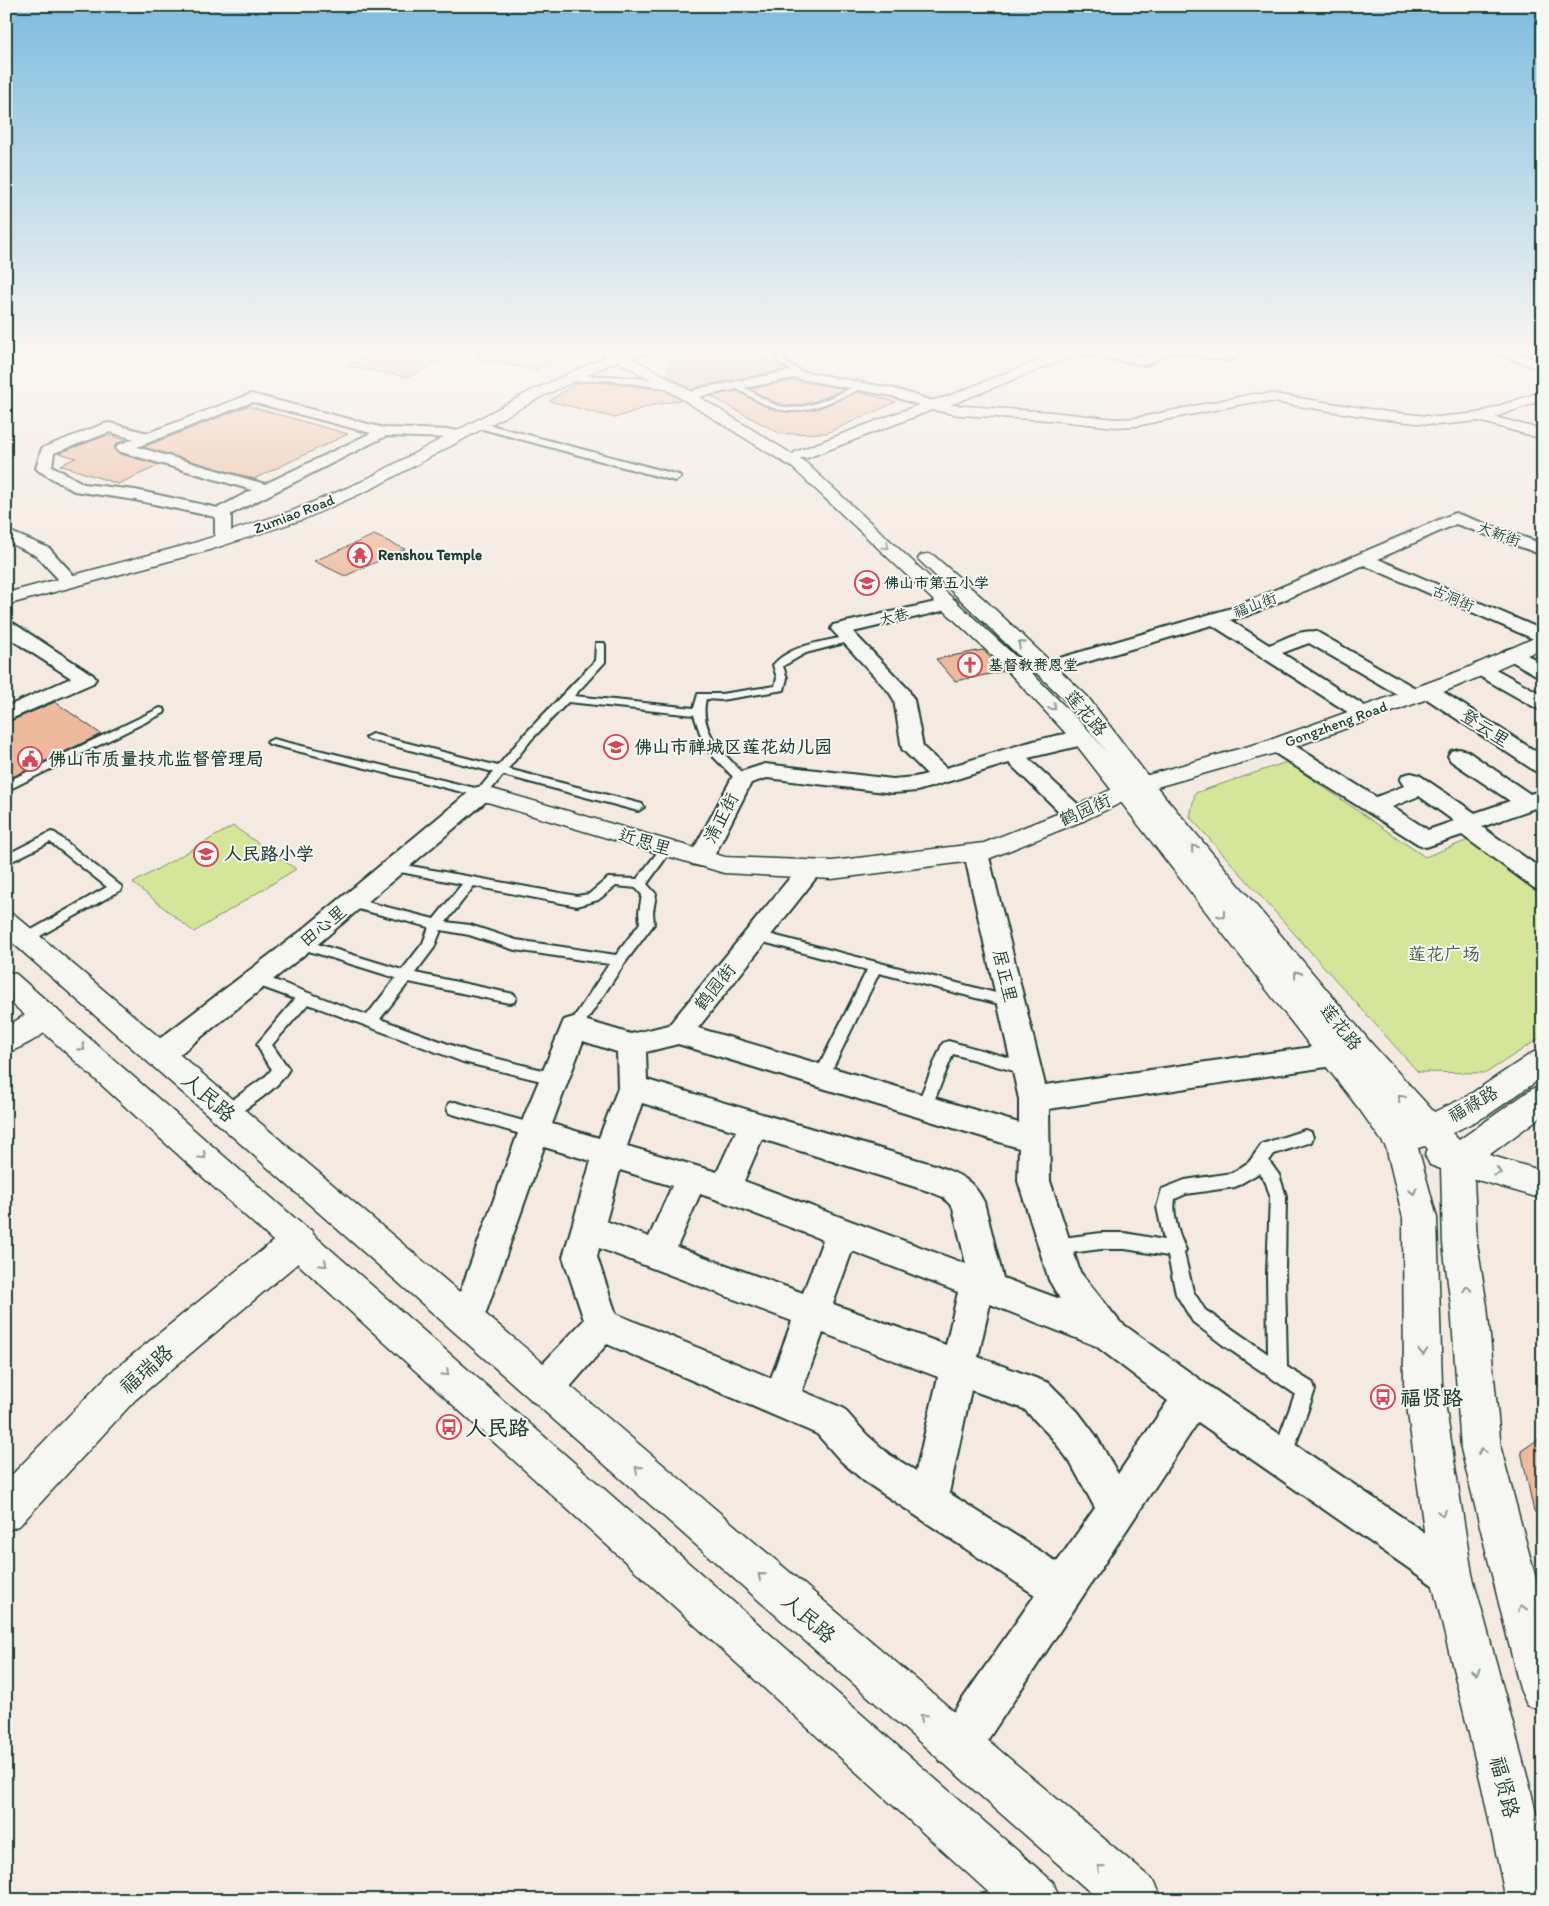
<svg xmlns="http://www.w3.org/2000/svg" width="1549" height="1906" font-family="Itim,'LXGW WenKai TC',sans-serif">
	<rect width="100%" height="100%" fill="#f4eae1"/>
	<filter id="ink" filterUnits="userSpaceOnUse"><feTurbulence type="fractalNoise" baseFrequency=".02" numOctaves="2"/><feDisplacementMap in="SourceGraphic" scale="10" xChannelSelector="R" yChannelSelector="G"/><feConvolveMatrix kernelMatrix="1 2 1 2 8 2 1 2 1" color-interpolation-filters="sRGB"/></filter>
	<g filter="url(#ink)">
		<path fill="#d5e69a" stroke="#7a9267" d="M 1287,762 L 1425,857 L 1476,837 L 1543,886 L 1543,1036 L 1486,1073 L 1418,1072 L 1190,817 L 1195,793 Z
			M 233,826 L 296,869 L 194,932 L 133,883 Z"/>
		<path fill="#edba9e" stroke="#1f3d34" d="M 382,349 L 466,349 L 408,377 L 346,366 Z
			M 478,349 L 572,349 L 537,370 L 477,359 Z
			M 673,349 L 749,349 L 783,370 L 697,387 L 691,390 L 667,375 Z
			M 795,380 L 798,381 L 844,389 L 816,401 L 794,406 L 774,402 L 750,389 Z
			M 599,382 L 664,390 L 681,400 L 649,406 L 615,418 L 549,401 L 577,383 Z
			M 737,391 L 769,408 L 791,413 L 817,409 L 858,392 L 896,402 L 827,433 L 781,434 L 710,396 Z
			M 248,406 L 348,434 L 254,479 L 143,447 Z
			M 108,435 L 126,440 L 116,444 L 114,449 L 117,453 L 160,465 L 118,484 L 60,465 L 76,458 L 59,453 Z
			M 374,535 L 405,549 L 345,576 L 314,561 Z
			M 983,650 L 1005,671 L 955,681 L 936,659 Z
			M 55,702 L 101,734 L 6,780 L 6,723 Z
			M 1543,1436 L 1543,1511 L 1534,1512 L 1521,1451 Z"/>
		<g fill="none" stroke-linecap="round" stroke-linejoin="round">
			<defs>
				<path id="service" d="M 771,349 L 777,349 L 783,355 L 784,361 L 807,375 L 807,377 L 803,377 L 779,363 L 777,355 Z
					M 578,376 C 599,375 661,377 676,387 L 673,389 L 606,380 L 565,382 L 562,380 Z
					M 736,384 C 749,389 761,398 773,404 C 801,416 832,396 858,385 L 863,386 C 855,393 842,397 832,401 C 785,420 774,410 734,387 L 734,385 Z
					M 848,636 L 852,637 L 852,641 L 806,653 L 783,666 L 787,678 L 784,690 L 721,700 L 706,699 C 698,732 725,755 746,776 L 748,779 L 746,782 L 738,782 L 705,748 L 694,715 L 568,702 L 531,740 L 508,769 L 642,804 L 644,807 L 638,811 L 503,775 L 486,796 L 482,797 L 269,744 L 267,742 L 273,739 L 479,789 L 493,772 L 368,739 L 366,737 L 372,734 L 498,766 L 523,736 L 595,661 L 596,643 L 604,643 L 605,645 L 605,662 L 574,696 L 694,708 L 698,694 L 721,694 L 775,686 L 777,678 L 773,665 C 790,645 823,642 848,636 Z
					M 160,708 L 164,709 L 165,711 L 164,713 L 6,791 L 6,782 Z
					M 51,832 L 55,833 L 122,887 L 121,890 L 26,944 L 21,942 L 19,939 L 21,936 L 107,887 L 50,842 L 6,864 L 6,855 Z
					M 667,844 L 673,848 L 647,884 L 656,894 L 653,912 L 654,924 L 624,964 L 579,1032 L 574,1034 L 569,1032 L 567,1028 L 609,964 L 515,950 L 469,935 L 441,930 L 434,948 L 415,973 L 509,993 L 514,994 L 516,998 L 514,1002 L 509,1003 L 409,982 L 380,1019 L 470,1052 L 559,1074 L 562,1078 L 559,1082 L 554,1084 L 463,1062 L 308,1004 L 272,1045 L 289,1069 C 278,1090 251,1104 233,1118 L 227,1119 L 221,1118 L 219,1113 L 221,1108 L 266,1076 L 272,1069 L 265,1060 L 257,1044 L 295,999 L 251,983 L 249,979 L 251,975 L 256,974 L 261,975 L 367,1015 L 396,978 L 296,947 L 294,944 L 296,941 L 301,939 L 402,970 L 423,943 L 429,927 L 346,906 L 344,903 L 346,900 L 351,898 L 434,919 L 462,884 L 390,870 L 388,867 L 390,864 L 394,863 L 577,896 L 589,894 L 608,878 L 637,879 L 663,845 ZM 474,886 L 577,906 L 598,900 L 616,886 L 636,888 L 642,895 L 639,912 L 640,923 L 616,955 L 516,940 L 470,925 L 446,922 Z
					M 757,931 L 1011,997 L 1016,998 L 1018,1002 L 1016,1006 L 1011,1007 L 879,973 L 827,1080 L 822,1082 L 817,1080 L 814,1076 L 867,970 L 752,939 L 750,936 L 752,933 Z
					M 948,1041 L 1025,1062 L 1030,1064 L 1033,1068 L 1030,1072 L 1025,1074 L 953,1054 L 930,1111 L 924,1113 L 918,1111 L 916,1107 L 941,1047 L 943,1043 Z
					M 455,1102 L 534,1124 L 540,1126 L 542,1131 L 540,1136 L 534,1138 L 449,1113 L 447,1108 L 449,1103 Z
					M 1305,1130 L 1311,1132 L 1313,1137 L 1311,1142 L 1274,1154 L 1269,1161 L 1279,1175 L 1286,1196 L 1285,1272 L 1287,1367 L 1313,1383 L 1315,1390 L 1289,1463 L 1282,1466 L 1275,1463 L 1272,1456 L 1295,1394 L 1223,1345 L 1193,1322 L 1176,1294 L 1168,1256 L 1125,1249 L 1101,1249 L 1055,1255 L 1049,1253 L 1046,1247 L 1049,1241 L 1055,1239 L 1101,1233 L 1125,1233 L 1164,1240 L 1157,1207 L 1162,1189 L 1185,1180 L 1232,1173 L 1249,1162 L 1262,1144 ZM 1259,1173 L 1266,1183 L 1270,1196 L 1267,1272 L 1268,1354 L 1205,1310 L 1193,1291 L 1184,1253 L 1186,1250 C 1179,1236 1172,1215 1175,1199 L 1186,1194 L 1235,1187 Z"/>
				<path id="pedestrian" d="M 479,422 L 679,475 L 681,477 L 675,481 L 475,427 L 474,425 Z"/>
				<path id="minor" d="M 634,349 L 653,349 C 649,354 636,357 629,356 L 627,353 Z
					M 1070,349 L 1097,349 L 1144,357 L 1160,349 L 1198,349 L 1224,352 L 1225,349 L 1237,349 L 1236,357 L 1230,361 L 1172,352 L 1146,365 L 1076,353 Z
					M 1488,349 L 1505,349 L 1543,362 L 1543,370 L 1490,352 Z
					M 795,370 L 895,389 L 936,402 L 938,405 L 931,409 L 892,396 L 795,378 L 697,397 L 690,393 L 697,389 Z
					M 251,394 L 384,428 L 453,430 L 458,431 L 460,434 L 458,437 L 453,438 L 386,436 L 231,514 L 231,534 L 229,538 L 217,538 L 215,534 L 215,517 L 135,500 L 74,491 L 39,471 L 36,468 L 42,448 L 104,424 L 109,423 L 148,433 ZM 252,402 L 371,433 L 265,484 L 137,447 ZM 110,432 L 134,439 L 118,445 L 116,448 L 118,451 L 252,490 L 218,508 L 135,490 L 84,484 L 52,466 L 54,453 Z
					M 1455,513 L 1543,544 L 1543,555 L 1456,524 L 1378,559 L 1543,630 L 1543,643 L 1364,565 L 1249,615 L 1230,620 L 1269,645 C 1283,640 1302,628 1317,632 L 1417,689 L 1420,686 L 1427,684 L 1434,686 L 1543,756 L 1543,773 L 1535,771 L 1424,697 L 1421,700 L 1414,702 L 1407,700 L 1309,643 L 1282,653 L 1371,710 L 1374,714 L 1371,718 L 1364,720 L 1357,718 L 1212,625 L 1046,674 L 1039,672 L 1036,668 L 1039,664 L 1235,607 Z
					M 6,530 L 49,548 L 71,572 L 74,576 L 71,580 L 65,581 L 59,580 L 37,556 L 6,541 Z
					M 949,599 L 955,600 L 958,604 L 955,608 L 853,632 L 908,689 L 914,700 L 923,747 L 946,768 C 976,759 1065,727 1091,733 L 1094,738 L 1091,743 L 1028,758 L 1084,810 L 1088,815 L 1084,820 L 1076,822 L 1068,820 L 1009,763 L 917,791 L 893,793 L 767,778 L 751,783 L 710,864 L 701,866 L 692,864 L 689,858 L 734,774 L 765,764 L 893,779 L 915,777 L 927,774 L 902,749 L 894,700 L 889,692 L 831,629 L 833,625 Z
					M 6,621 L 13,623 L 93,675 L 96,679 L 93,683 L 6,721 L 6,707 L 71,678 L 6,636 Z
					M 1513,648 L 1543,663 L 1543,677 L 1536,675 L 1506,658 L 1503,654 L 1506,650 Z
					M 1481,663 L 1488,665 L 1543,695 L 1543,710 L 1536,708 L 1474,673 L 1471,669 L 1474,665 Z
					M 1278,739 L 1286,740 L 1376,797 L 1404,786 L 1400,780 L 1403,775 L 1411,773 L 1419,775 L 1475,813 L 1510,801 L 1451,761 L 1448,756 L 1451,751 L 1459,749 L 1467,751 L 1530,794 L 1543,790 L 1543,805 L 1482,827 L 1543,870 L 1543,890 L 1534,888 L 1462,835 L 1426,847 L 1418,844 L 1270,750 L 1267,745 L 1270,740 ZM 1419,796 L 1454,821 L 1428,830 L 1392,807 Z
					M 482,786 L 490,788 L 493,793 L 490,798 L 319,943 L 170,1062 L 160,1065 L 150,1062 L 146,1054 L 150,1046 L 301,931 L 474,788 Z
					M 976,845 L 984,847 L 988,853 L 1045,1085 L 1333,1044 L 1343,1047 L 1347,1055 L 1343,1063 L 1333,1066 L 1049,1109 L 1050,1181 L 1080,1272 L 1120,1322 L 1206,1384 L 1465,1560 L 1471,1574 L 1465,1588 L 1451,1594 L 1437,1588 L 1198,1422 L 973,1762 L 957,1768 L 941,1762 L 935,1746 L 941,1730 L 1035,1595 L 864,1481 L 841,1461 L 817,1434 L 607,1344 L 558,1401 L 545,1406 L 532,1401 L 527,1388 L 532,1375 L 584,1320 L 563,1257 L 591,1161 L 544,1147 L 479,1332 L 467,1336 L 455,1332 L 450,1320 L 525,1114 L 564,1020 L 574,1017 L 631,1034 L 669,1025 L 802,863 L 811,861 L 820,863 L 823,869 L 698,1028 L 1019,1123 L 1019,1099 L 964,853 L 968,847 ZM 583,1041 L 617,1052 L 618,1088 L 599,1138 L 552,1124 ZM 678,1044 L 1019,1148 L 1018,1181 L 1049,1280 L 1060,1299 L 1003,1278 L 984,1202 C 973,1179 958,1174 935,1165 L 647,1080 L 646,1052 ZM 642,1103 L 736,1131 L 717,1172 L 627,1146 ZM 762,1139 L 928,1191 L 943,1197 L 953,1208 L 966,1264 L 744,1181 ZM 620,1170 L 672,1186 L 649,1237 L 606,1221 ZM 700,1194 L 727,1203 L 823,1240 L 803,1293 L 677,1247 ZM 599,1248 L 792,1321 L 771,1378 L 616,1314 L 597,1257 ZM 852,1251 L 958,1292 L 946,1345 L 833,1304 ZM 990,1304 L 1096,1346 L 1168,1401 L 1118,1474 L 1096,1436 L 1078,1412 L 1049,1383 L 978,1357 ZM 823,1333 L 938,1377 L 916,1471 L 890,1455 L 867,1435 L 843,1408 L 802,1391 ZM 971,1390 L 1024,1409 L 1052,1438 L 1070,1462 L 1095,1508 L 1057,1562 L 949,1493 Z"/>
				<path id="tertiary" d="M 1066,349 L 1084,349 L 1082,352 L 950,405 L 1051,412 L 1115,419 L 1136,418 L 1253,394 L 1273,394 L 1388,412 L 1437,417 L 1478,413 L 1543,391 L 1543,400 L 1495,417 L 1543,430 L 1543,439 L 1479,421 L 1437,425 L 1388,420 L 1273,402 L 1253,402 L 1136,426 L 1115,427 L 1051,420 L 960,415 L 932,410 L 807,458 L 795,458 L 793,455 L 795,452 L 926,402 L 949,396 Z
					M 1543,634 L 1543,648 L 1479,677 L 1422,701 L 1286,750 L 1150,789 L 1085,820 L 988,859 L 832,879 L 724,873 L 474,798 L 470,793 L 474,788 L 482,786 L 725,857 L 832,861 L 984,843 L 1067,810 L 1134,779 L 1270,740 L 1406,691 L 1465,669 Z
					M 46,1005 L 56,1008 L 61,1016 C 53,1031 22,1048 6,1053 L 6,1027 L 36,1008 Z
					M 299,1226 L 311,1230 L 316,1241 L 311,1252 L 135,1400 L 20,1525 L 6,1531 L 6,1481 L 109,1374 L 287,1230 Z"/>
				<path id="secondary" d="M 597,349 L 613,349 L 619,352 L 630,349 L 635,350 L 637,353 L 635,356 L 629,357 L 660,373 L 805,462 L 1015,656 L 1091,733 L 1107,753 L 1071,706 L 918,559 L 921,555 L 927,554 L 933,555 L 986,601 L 1087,696 L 1150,779 L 1372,1044 L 1434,1112 L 1466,1097 L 1532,1053 L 1543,1049 L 1543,1077 L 1488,1115 L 1452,1133 L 1459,1140 L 1532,1089 L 1543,1086 L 1543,1115 L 1489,1155 L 1543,1171 L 1543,1199 L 1474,1179 L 1477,1244 L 1487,1306 L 1501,1449 L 1543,1605 L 1543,1711 L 1527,1705 L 1520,1689 L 1461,1449 L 1451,1306 L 1443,1244 L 1441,1169 L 1430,1165 L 1425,1155 L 1428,1149 L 1425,1146 L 1418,1148 L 1437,1218 L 1442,1384 L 1472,1574 L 1530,1787 L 1543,1843 L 1543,1900 L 1506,1900 L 1482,1787 L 1430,1574 L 1404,1384 L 1403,1218 L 1386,1147 L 1360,1110 L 1075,743 L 1001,664 L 793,468 L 650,379 L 617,361 L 541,397 L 373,488 L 304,519 L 206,551 L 6,605 L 6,593 L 194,543 L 292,511 L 361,482 L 531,391 L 607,356 Z
					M 6,913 L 15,915 L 1155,1882 L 1162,1900 L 1099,1900 L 6,937 Z
					M 6,971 L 16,974 L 1053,1882 L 1060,1900 L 997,1900 L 6,998 Z"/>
			</defs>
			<use href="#service" stroke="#1f3d34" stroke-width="4"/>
			<use href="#pedestrian" stroke="#1f3d34" stroke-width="4"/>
			<use href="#minor" stroke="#1f3d34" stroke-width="4"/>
			<use href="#tertiary" stroke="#1f3d34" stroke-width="3"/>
			<use href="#secondary" stroke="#1f3d34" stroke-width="3"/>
			<use href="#service" fill="#f6f6f2" fill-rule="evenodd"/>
			<use href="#pedestrian" fill="#f6f6f2" fill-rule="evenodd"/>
			<use href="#minor" fill="#f6f6f2" fill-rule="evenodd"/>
			<use href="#tertiary" fill="#f6f6f2" fill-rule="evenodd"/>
			<use href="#secondary" fill="#f6f6f2" fill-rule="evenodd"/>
		</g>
		<defs><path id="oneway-chevron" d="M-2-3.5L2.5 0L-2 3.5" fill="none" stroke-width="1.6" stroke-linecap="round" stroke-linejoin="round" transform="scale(1.25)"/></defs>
		<g stroke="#8a9a93">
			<use href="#oneway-chevron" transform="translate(886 546) rotate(43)"/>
			<use href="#oneway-chevron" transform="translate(1021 644) rotate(-136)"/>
			<use href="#oneway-chevron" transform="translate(1053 707) rotate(46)"/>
			<use href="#oneway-chevron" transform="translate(1194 848) rotate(-129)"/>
			<use href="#oneway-chevron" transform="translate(1222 915) rotate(52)"/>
			<use href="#oneway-chevron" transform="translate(1297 974) rotate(-129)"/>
			<use href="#oneway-chevron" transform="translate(82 1048) rotate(42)"/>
			<use href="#oneway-chevron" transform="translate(1401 1098) rotate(-131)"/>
			<use href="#oneway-chevron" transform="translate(203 1156) rotate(42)"/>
			<use href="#oneway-chevron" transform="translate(1498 1172) rotate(16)"/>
			<use href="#oneway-chevron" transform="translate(1413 1191) rotate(76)"/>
			<use href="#oneway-chevron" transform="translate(324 1264) rotate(42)"/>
			<use href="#oneway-chevron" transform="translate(1467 1289) rotate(-98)"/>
			<use href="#oneway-chevron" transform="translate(1423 1352) rotate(89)"/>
			<use href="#oneway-chevron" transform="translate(446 1373) rotate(42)"/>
			<use href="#oneway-chevron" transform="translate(1482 1451) rotate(-100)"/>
			<use href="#oneway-chevron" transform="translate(638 1469) rotate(-139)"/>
			<use href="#oneway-chevron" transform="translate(1442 1513) rotate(82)"/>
			<use href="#oneway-chevron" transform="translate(761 1576) rotate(-139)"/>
			<use href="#oneway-chevron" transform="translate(1522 1608) rotate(-104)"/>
			<use href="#oneway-chevron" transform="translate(1476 1672) rotate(76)"/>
			<use href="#oneway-chevron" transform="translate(923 1717) rotate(-139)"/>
			<use href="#oneway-chevron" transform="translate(1100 1868) rotate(-140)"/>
		</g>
	</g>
	<linearGradient id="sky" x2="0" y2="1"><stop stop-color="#7cbddf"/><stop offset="0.57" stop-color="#faf6f2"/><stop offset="1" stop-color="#faf6f2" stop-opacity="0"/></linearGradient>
	<rect width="1549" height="616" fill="url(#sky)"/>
	<defs>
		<symbol id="temple-ring" viewBox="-11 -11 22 22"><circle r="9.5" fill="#f6f6f2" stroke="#d1495b" stroke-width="1.5"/><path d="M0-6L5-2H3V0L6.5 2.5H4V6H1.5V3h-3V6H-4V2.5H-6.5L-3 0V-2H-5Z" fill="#d1495b"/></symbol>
		<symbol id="school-ring" viewBox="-11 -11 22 22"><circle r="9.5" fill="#f6f6f2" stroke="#d1495b" stroke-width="1.5"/><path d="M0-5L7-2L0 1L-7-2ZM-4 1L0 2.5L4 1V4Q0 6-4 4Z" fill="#d1495b"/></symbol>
		<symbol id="church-ring" viewBox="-11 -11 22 22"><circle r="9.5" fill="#f6f6f2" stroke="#d1495b" stroke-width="1.5"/><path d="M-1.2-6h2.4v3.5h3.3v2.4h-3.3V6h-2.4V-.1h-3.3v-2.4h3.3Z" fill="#d1495b"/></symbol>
		<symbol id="civic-ring" viewBox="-11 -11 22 22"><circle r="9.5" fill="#f6f6f2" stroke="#d1495b" stroke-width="1.5"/><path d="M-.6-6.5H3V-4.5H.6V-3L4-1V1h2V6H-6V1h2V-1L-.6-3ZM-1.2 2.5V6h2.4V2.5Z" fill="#d1495b"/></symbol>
		<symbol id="bus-ring" viewBox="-11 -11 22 22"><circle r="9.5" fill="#f6f6f2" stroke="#d1495b" stroke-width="1.5"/><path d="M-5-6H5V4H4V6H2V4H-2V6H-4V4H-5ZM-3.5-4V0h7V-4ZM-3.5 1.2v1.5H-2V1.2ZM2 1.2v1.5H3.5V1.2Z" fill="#d1495b"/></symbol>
	</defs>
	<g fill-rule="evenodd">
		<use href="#temple-ring" x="346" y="541" width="28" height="28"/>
		<use href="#school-ring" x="853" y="569" width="28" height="28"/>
		<use href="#church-ring" x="956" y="651" width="28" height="28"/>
		<use href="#school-ring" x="602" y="733" width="28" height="28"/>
		<use href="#civic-ring" x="16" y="745" width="28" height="28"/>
		<use href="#school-ring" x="192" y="840" width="28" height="28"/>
		<use href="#bus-ring" x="1369" y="1383" width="28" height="28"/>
		<use href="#bus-ring" x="435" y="1413" width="28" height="28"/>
	</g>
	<g text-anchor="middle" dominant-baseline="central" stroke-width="4" stroke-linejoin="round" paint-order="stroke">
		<g font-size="15" fill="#1f3d34" stroke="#f6f6f2">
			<text transform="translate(294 514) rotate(-21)">Zumiao Road</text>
			<text transform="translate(1499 534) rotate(20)">大新街</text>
			<text transform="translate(1453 598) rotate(24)">古洞街</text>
			<text transform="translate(1255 605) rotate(-21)">福山街</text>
			<text transform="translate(894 617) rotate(-13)">大巷</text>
			<text transform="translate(1336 724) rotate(-20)">Gongzheng Road</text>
		</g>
		<g font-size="15" font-weight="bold" fill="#1f3d34" stroke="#f6f6f2" text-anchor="start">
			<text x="378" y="555">Renshou Temple</text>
			<text x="884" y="583">佛山市第五小学</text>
			<text x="988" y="665">基督教赉恩堂</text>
		</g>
		<g font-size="18" fill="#1f3d34" stroke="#f6f6f2">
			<text transform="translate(1086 713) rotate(50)">莲花路</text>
			<text transform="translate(1485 728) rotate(33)">登云里</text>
			<text transform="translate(1085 810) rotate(-24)">鹤园街</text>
			<text transform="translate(721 818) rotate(-63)">清正街</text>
			<text transform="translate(645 842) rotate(17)">近思里</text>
			<text transform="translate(323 926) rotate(-39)">田心里</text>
			<text transform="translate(1005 976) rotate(77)">居正里</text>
			<text transform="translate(715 987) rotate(-51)">鹤园街</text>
			<text transform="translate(1341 1027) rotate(51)">莲花路</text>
			<text transform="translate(1473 1104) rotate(-30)">福禄路</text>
		</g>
		<g font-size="18" font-weight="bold" fill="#1f3d34" stroke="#f6f6f2" text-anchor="start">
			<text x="634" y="747">佛山市禅城区莲花幼儿园</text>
			<text x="48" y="759">佛山市质量技术监督管理局</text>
			<text x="224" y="854">人民路小学</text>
		</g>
		<g font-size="18" fill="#435f48" stroke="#f6f6f2">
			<text x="1444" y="954">莲花广场</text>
		</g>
		<g font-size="21" fill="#1f3d34" stroke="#f6f6f2">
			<text transform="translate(209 1097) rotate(41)">人民路</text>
			<text transform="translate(146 1369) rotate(-41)">福瑞路</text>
			<text transform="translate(809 1618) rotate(41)">人民路</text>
			<text transform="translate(1505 1787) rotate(76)">福贤路</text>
		</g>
		<g font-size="21" font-weight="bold" fill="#1f3d34" stroke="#f6f6f2" text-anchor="start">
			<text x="1400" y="1397">福贤路</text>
			<text x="466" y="1427">人民路</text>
		</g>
	</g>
	<rect width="1549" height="1906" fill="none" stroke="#f6f6f2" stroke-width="25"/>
	<rect x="12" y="12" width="1524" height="1881" fill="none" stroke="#1f3d34" stroke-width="2" filter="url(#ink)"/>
</svg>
